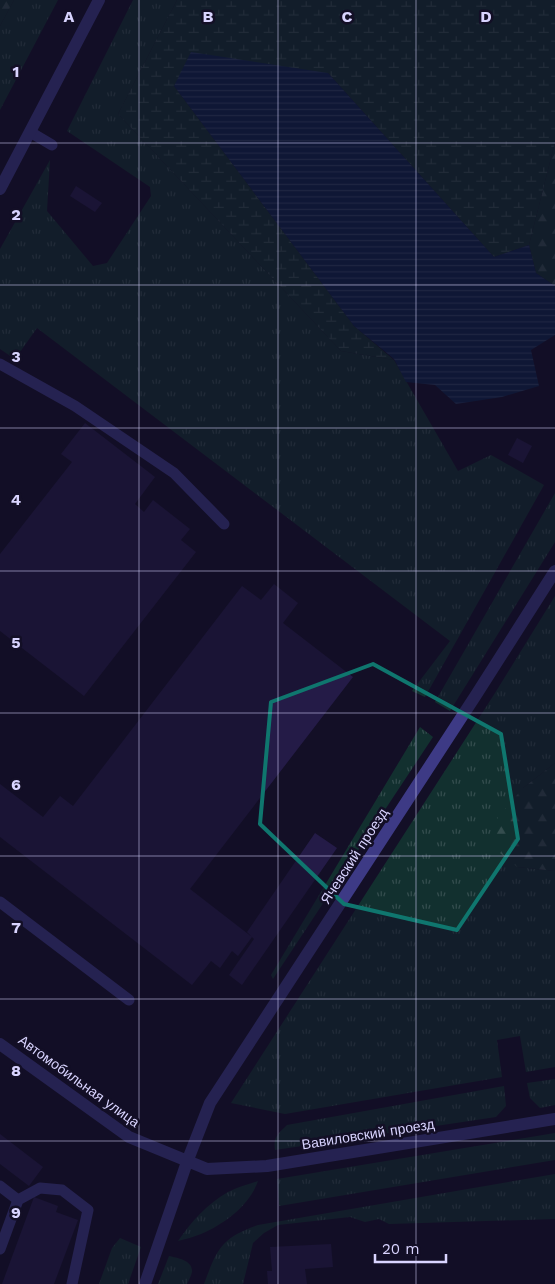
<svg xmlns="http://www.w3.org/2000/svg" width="555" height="1284" font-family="'Work Sans',sans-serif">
	<defs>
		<pattern id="grass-tufts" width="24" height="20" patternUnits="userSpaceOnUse" patternTransform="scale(1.25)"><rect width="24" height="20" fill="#12302f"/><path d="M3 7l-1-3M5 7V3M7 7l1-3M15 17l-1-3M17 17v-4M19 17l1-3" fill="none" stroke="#344d4e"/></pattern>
		<pattern id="forest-firs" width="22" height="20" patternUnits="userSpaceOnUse" patternTransform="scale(1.25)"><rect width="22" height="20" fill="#12302f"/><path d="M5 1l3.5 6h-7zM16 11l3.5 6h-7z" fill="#344d4e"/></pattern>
		<pattern id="wetland-marsh" width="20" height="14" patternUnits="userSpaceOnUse" patternTransform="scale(1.25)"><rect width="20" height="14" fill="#12302f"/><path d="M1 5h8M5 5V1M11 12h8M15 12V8" fill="none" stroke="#344d4e"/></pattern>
		<pattern id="water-rules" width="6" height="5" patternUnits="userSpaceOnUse" patternTransform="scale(1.25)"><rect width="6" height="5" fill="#0c2248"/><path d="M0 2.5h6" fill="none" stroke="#2f4163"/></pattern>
	</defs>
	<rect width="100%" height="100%" fill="#130f26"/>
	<path fill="url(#grass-tufts)" d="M 14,0 L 58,0 L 0,110 L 0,26 Z
		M 133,0 L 177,0 L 118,114 L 341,351 L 394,360 L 458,471 L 491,455 L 544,485 L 425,697 L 412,691 L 450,641 L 37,328 L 15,359 L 0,349 L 0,249 L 50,160 L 47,211 L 93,266 L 107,263 L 151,196 L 150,187 L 67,131 Z
		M 555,493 L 555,542 L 450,711 L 435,702 Z
		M 555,596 L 555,763 L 523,788 L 517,867 L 555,871 L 555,1067 L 526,1072 L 520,1036 L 497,1040 L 502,1077 L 285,1114 L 231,1103 L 495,693 Z
		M 420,727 L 433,737 L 273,979 L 271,975 Z
		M 555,1079 L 555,1105 L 540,1108 L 530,1098 L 527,1083 Z
		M 504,1086 L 506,1106 L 496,1117 L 275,1150 C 273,1137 278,1134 287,1125 Z
		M 555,1133 L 555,1160 L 279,1206 L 277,1179 Z
		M 555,1174 L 555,1219 L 389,1224 L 379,1219 L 365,1222 L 350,1217 L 278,1225 L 264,1233 L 253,1243 L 243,1284 L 204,1284 C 217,1249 221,1238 258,1225 Z
		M 258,1181 C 249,1206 224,1224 201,1234 C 194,1237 185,1239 178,1241 C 192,1221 207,1204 228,1192 C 237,1187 249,1184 258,1181 Z
		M 120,1238 L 141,1247 L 128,1284 L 99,1284 L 112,1248 Z
		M 169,1256 C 177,1258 193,1260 192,1272 C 191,1276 189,1280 187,1284 L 158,1284 Z"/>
	<path fill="url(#forest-firs)" d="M 0,0 L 14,0 L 0,26 Z
		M 555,142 L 555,286 L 536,273 L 529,245 Z
		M 555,763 L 555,871 L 517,867 L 500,853 L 491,834 L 498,817 L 523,788 Z"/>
	<path fill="url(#wetland-marsh)" d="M 177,0 L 555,0 L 555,142 L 529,245 L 494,257 L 328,73 L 174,86 L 354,326 L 394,360 L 341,351 L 118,114 Z"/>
	<path fill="url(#water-rules)" d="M 191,52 L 328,73 L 494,257 L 529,245 L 536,273 L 555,286 L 555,335 L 531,350 L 539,386 L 502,397 L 456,404 L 435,385 L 406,382 L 394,359 L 354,326 L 174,86 Z"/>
	<path fill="#241b47" d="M 76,186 L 102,203 L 95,212 L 70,196 Z
		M 85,423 L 155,477 L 135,504 L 144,512 L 153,500 L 190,529 L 181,540 L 196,552 L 84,696 L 0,631 L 0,554 L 72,462 L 61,454 Z
		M 517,438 L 532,446 L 523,463 L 508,455 Z
		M 274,584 L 298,603 L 283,623 L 353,677 L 190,889 L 252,937 L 238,956 L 232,951 L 220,968 L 211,961 L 192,985 L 0,837 L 0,784 L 43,817 L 60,796 L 73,806 L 242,586 L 261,600 Z
		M 315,833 L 337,848 L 242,985 L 229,975 L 254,939 L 247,932 Z
		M 0,1134 L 43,1167 L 29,1186 L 0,1164 Z
		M 34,1197 L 58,1206 L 56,1212 L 78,1220 L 54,1284 L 2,1284 Z
		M 331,1244 L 333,1267 L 305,1269 L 307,1284 L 268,1284 L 267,1271 L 272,1271 L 270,1247 Z"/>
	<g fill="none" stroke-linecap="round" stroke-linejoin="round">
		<path stroke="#3d3a85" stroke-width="11" d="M 30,132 L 52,145
			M 0,364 L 75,406 L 174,473 L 224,524
			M 0,902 L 129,1000
			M 0,1186 L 18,1200 L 40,1188 L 62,1190 L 88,1210 L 72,1284
			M 0,1249 L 18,1200"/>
		<path stroke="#3d3a85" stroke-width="12" d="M 0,189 L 99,0
			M 0,1044 L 129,1137 L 207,1169 L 267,1166 L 555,1119
			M 145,1284 L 187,1162 L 210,1103 L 476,695 L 555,571"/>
	</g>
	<path d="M0 0H555V1284H0ZM 373,664 L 501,734 L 518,839 L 457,930 L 344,904 L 260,824 L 271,702 Z" fill="#130f26" fill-opacity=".55" fill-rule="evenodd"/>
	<path fill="none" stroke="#0f766e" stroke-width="4" stroke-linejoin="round" d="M 373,664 L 501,734 L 518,839 L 457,930 L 344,904 L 260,824 L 271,702 Z"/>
	<path fill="none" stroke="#d9d4ff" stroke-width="1" stroke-opacity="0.55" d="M 139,0 L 139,1284M 278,0 L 278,1284M 416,0 L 416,1284M 0,143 L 555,143M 0,285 L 555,285M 0,428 L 555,428M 0,571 L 555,571M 0,713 L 555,713M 0,856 L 555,856M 0,999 L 555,999M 0,1141 L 555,1141"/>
	<g text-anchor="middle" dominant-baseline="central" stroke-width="5" stroke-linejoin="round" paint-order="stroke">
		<g font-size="14" fill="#d9d4ff" stroke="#130f26">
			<text transform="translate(354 856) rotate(-57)">Ячевский проезд</text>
			<text transform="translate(79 1081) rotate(36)">Автомобильная улица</text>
			<text transform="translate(368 1134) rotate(-9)">Вавиловский проезд</text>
		</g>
	</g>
	<g font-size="16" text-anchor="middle" font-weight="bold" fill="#d9d4ff" stroke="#130f26" stroke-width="5" stroke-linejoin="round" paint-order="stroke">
		<text x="69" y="22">A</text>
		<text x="208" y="22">B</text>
		<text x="347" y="22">C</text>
		<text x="486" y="22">D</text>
		<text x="16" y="77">1</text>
		<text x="16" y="220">2</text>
		<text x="16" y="362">3</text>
		<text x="16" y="505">4</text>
		<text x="16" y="648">5</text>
		<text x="16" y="790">6</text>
		<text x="16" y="933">7</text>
		<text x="16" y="1076">8</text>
		<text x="16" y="1218">9</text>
	</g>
	<path d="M375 1254v8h71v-8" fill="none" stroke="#d9d4ff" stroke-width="2.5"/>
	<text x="382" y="1254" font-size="15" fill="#d9d4ff" stroke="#130f26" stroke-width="4" paint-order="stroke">20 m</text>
</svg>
